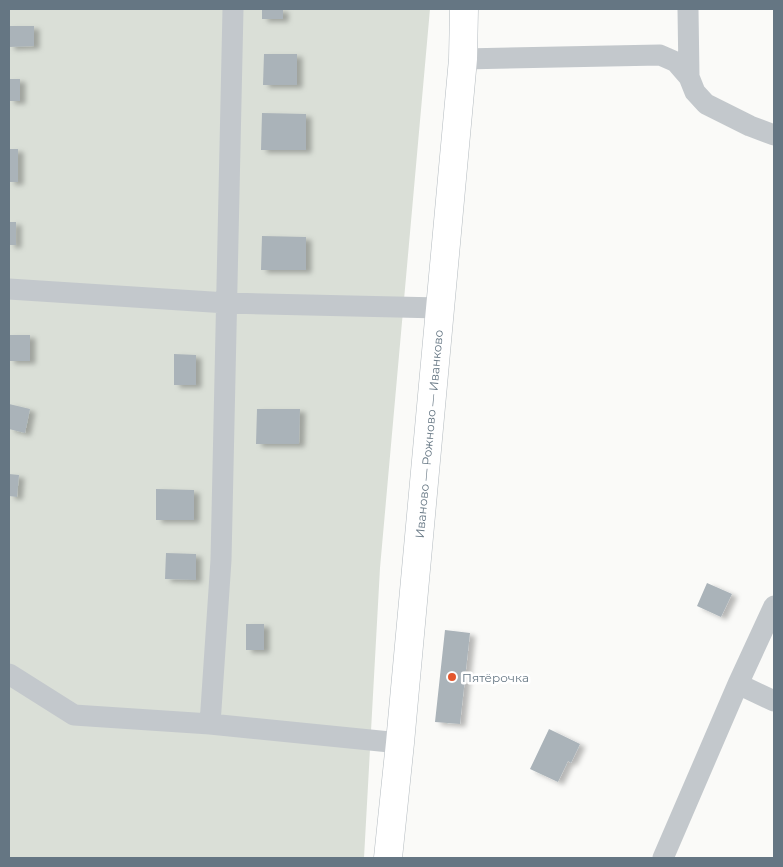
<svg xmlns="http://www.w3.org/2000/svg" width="783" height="867" font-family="Montserrat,sans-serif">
	<defs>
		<filter id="shadow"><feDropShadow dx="5.5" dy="3" stdDeviation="2.5" flood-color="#0004"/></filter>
	</defs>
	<rect width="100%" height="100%" fill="#fafaf8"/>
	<path fill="#dadfd7" d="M 9,9 L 430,9 L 380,568 L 364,858 L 9,858 Z"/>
	<path fill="#aab3b9" filter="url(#shadow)" d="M 262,9 L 283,9 L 283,19 L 262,19 Z
		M 9,26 L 34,26 L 34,46 L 9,47 Z
		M 264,54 L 297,54 L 297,85 L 263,85 Z
		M 9,79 L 20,79 L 20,101 L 9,101 Z
		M 262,113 L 306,114 L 306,150 L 261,150 Z
		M 9,149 L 18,149 L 18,182 L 9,182 Z
		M 9,222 L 16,222 L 16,245 L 9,245 Z
		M 262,236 L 306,237 L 306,270 L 261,270 Z
		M 9,335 L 30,335 L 30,361 L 9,361 Z
		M 174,354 L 196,355 L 196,385 L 174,385 Z
		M 9,404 L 30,409 L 25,433 L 9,429 Z
		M 257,409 L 300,409 L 299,444 L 256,444 Z
		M 9,474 L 19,475 L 17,497 L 9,496 Z
		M 156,489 L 194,490 L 194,520 L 156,520 Z
		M 166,553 L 196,554 L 196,580 L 165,579 Z
		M 707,583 L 732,594 L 721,617 L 697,606 Z
		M 246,624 L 264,624 L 264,650 L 246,650 Z
		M 445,630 L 470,633 L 460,724 L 435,722 Z
		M 549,729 L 580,744 L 571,763 L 568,761 L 558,782 L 530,769 Z"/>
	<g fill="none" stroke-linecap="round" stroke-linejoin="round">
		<defs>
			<g id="secondary">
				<path id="s1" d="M 388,858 L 400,743 L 463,59 L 464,9"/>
			</g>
		</defs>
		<use href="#secondary" stroke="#b3babf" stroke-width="29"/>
		<path stroke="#c3c8cc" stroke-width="21" d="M 233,9 L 221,560 L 210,724 L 400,743
			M 688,9 L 689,77
			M 463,59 L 660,55 L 676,62 L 689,77 L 695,92 L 706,104 L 750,126 L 774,135
			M 9,289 L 227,303 L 440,308
			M 9,674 L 74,715 L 210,724
			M 738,684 L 774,701
			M 663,858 L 738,684 L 774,606"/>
		<use href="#secondary" stroke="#fff" stroke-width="28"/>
	</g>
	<circle fill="#e4572e" stroke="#fff" stroke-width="2" cx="452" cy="677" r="5"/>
	<g text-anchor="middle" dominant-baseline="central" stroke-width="5" stroke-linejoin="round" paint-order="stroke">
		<g font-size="12" fill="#657683" stroke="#fff">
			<text stroke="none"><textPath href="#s1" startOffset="426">Иваново — Рожново — Иванково</textPath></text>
		</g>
		<g font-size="12" fill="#657683" stroke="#fff" text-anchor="start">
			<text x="462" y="677">Пятёрочка</text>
		</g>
	</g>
	<rect width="783" height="867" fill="none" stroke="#657683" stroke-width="20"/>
</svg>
